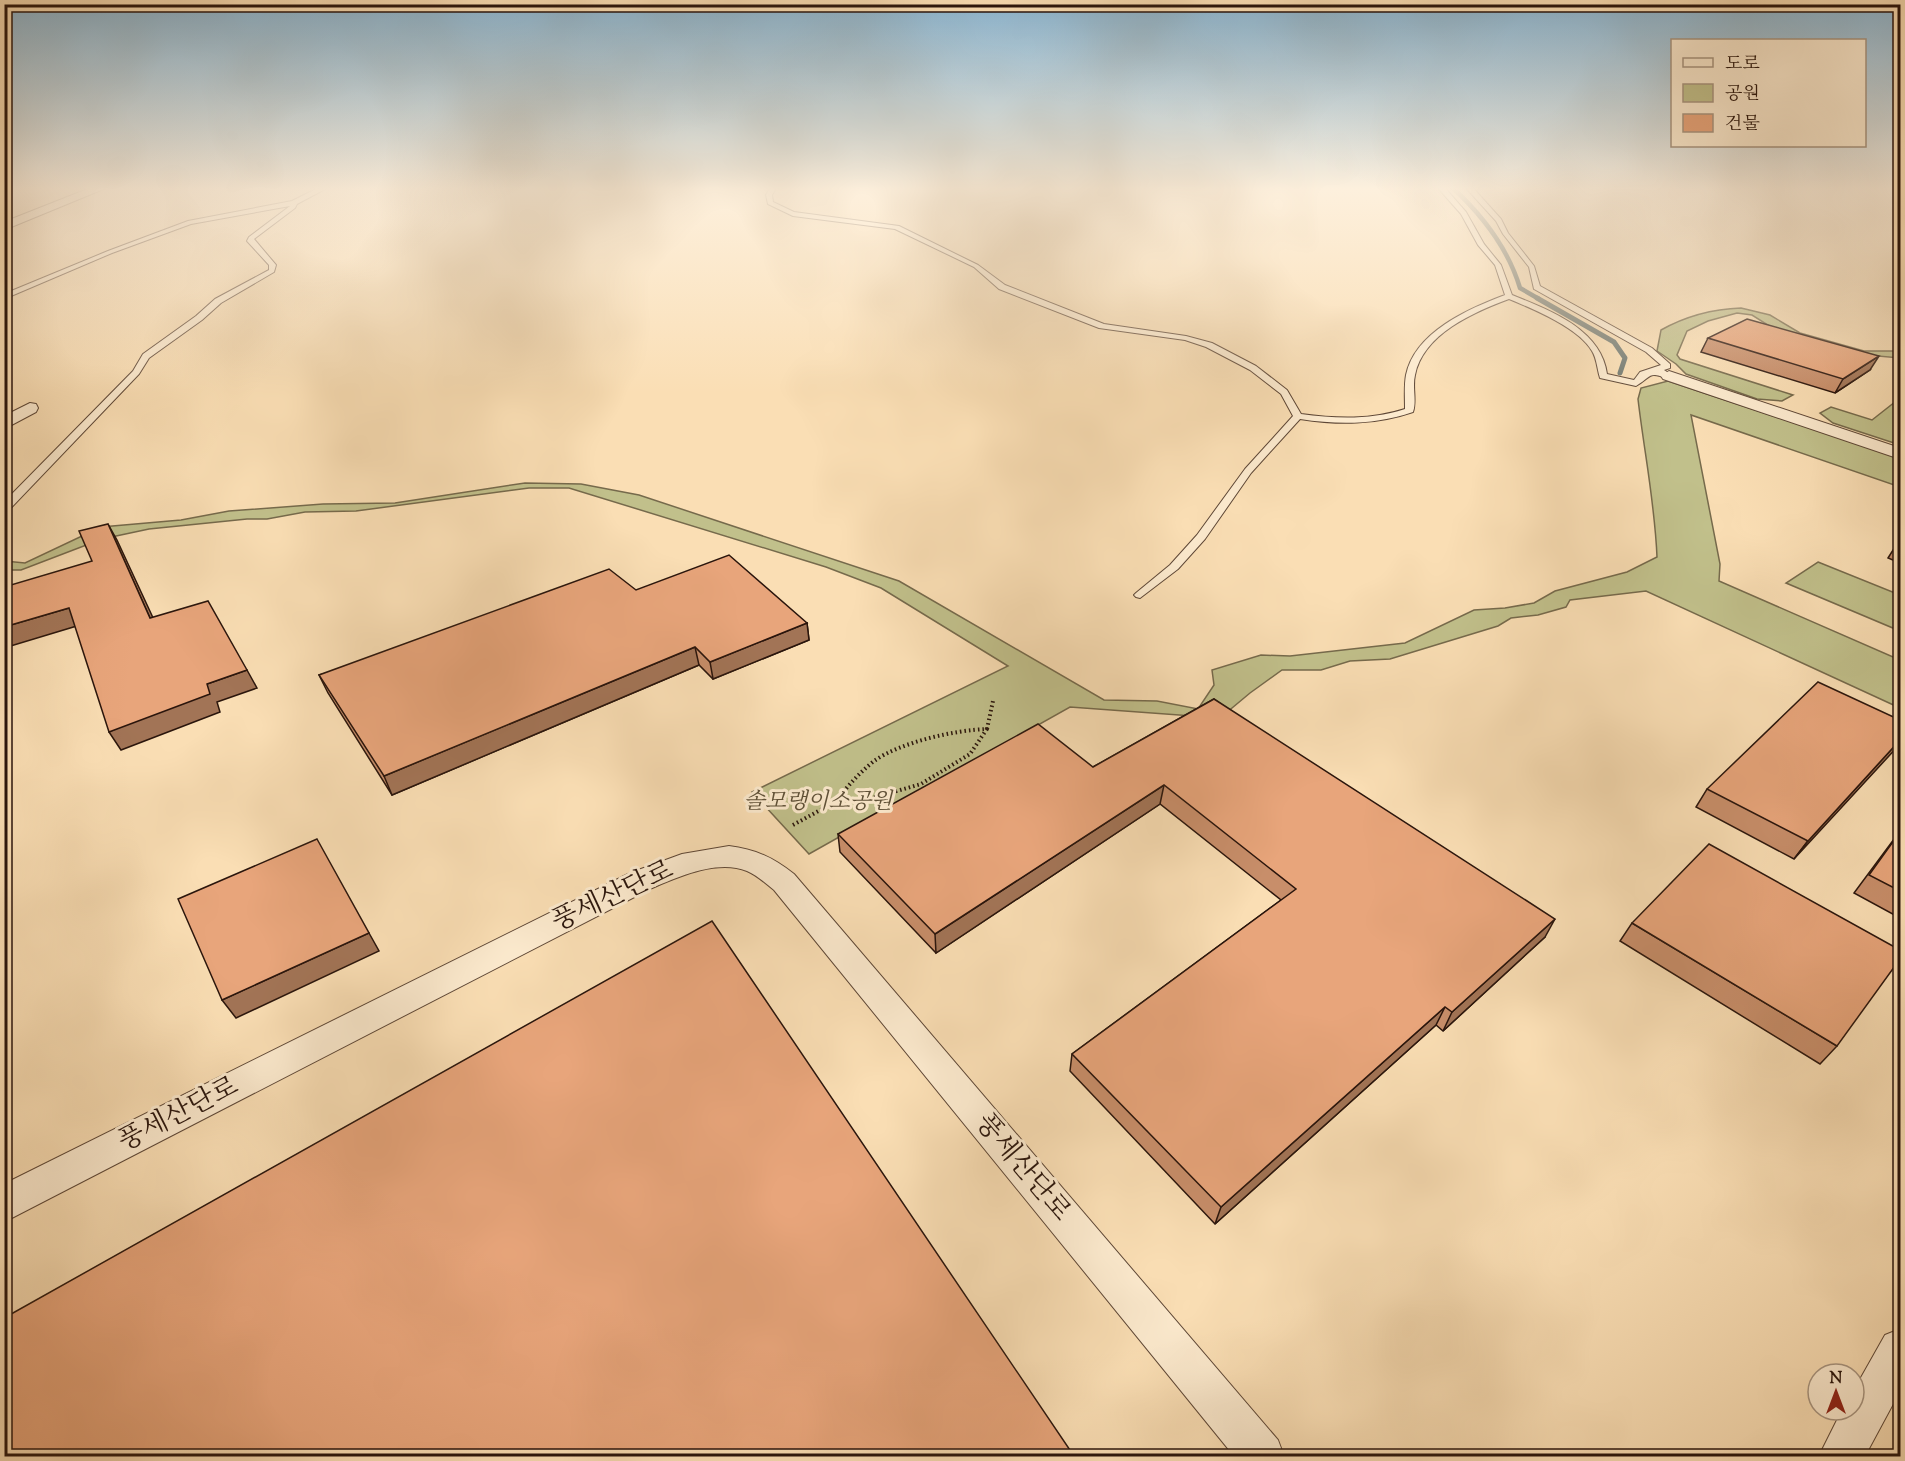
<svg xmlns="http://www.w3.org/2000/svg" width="1905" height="1461" viewBox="0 0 1905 1461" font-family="'Sorts Mill Goudy','Noto Serif KR',serif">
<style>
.green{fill:#c1c08b;stroke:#766a4c;stroke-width:1.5}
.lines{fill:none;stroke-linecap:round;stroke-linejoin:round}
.stream-far1{stroke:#717971;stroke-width:4.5}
.stream{stroke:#717971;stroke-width:5}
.service-casing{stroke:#5e4736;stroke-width:2}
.minor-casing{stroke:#5e4736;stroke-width:2}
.path{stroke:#2a150c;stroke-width:4;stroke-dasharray:1.5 3;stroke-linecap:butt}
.service{fill:#fceace;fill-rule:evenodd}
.minor{fill:#fceace;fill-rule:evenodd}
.wall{fill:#c88e6a;stroke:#2a150c;stroke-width:1.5}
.shaded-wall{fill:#a27456;stroke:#2a150c;stroke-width:1.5}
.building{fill:#e8a57b;stroke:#2a150c;stroke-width:1.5}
.labels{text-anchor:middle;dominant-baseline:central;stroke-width:6;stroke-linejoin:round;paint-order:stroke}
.park-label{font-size:22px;font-style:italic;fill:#5f5138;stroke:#fceace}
.near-street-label{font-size:27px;fill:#2a150c;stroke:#fceace}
</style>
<rect width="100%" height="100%" fill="#fadeb4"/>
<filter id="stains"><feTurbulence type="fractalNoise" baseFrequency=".00333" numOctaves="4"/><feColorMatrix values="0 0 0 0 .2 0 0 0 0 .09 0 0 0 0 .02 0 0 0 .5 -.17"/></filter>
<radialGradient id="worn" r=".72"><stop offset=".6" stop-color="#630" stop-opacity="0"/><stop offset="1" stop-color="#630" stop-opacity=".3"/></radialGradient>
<!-- green -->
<path class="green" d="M1741,308l29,7 30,18 64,18h36v7l-45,-4 -68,-17 -35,-22 -15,-2 -29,8 -21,10 -10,24 3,4 113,36 -11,6 -25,-2 -71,-25 -10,-10 -19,-13 4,-21c25,-14 52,-21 80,-22z
M1668,381l232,77v29l-209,-72 29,149 -1,17 181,79v48l-254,-117 -76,9 -4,7 -28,8 -27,3 -13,8 -108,33 -40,2 -29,9h-39l-32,23 -30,25 -150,-11 -261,147 -57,-62 256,-126 -127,-78 -55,-21 -257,-79h-40l-173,23 -51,1 -38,7h-20l-98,10 -47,10 -81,31h-16v-9l20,2 76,-36 80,-7 48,-9 94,-7 72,-1 130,-20 56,1 58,11 260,86 205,119 53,1 41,8 16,-24 -2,-15 49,-15 29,1 115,-13 69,-33 31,-2 29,-5 21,-12 72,-19 30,-15c-2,-53 -13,-106 -19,-158l3,-11z
M1900,398v47l-67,-22 -13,-10 11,-6 41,13z
M1818,562l82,33v36l-114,-48z"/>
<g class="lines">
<!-- stream-far1 -->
<path class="stream-far1" d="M1453,188c30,28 55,60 67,100l19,11"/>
<!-- stream -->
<path class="stream" d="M1537,298l77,44 11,16 -5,15"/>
<defs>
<path id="service" d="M318,188h9l-30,16 -2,4 -41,31 22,26 -2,7 -53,31 -19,17 -53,38 -10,16 -131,137 -4,1v-10l129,-131 10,-17 53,-38 19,-17 54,-29v-5l-22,-24 2,-4 41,-31 -99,18 -79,29 -108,46v-5l104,-43 80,-30 104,-20z
M770,188h6l-4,7 1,7 21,10 105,14 79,39 27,20 99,39 82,12 26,7 44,23 31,24 14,24c36,5 70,6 104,-5 0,-11 -1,-23 1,-34 9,-43 62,-66 99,-80l-10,-30 -17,-20 -17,-31 -23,-26h7l21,24 18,32 17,21 11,30c37,15 89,34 95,79l27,6 6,-8 21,-7 -15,-13 -112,-63 -5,-22 -26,-33 -7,-13 -30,-33h7l28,31 7,14 26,33 6,20 112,62 18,16v4l-6,2 9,6 -4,3c-22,-8 -16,-3 -33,7l-36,-8c-3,-9 -3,-19 -8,-27 -13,-23 -59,-42 -83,-52 -35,13 -86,35 -94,76 -3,12 2,26 -2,37 -38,13 -74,13 -113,7l-49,54 -46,66 -27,30 -38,29 -4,-1 -2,-2 2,-2 34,-28 27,-30 48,-66 48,-53 -12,-22 -31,-24 -44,-23 -21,-7 -86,-12 -100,-39 -25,-22 -79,-38 -102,-13 -25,-12 -2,-9z"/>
<path id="minor" d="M90,188h16l-102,42v-8z
M1669,371l231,77v11l-237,-80 -2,-3z
M30,403l6,1 2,4 -2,4 -32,17v-13z
M729,846c26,3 45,12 65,28l484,566 6,16h-50l-460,-566c-9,-7 -17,-15 -27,-19 -30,-12 -69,6 -97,18l-646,333v-38l626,-311 52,-19z
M1900,1329v62l-35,65h-46l23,-46h12v-20l31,-55z"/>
</defs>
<!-- service casing -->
<use href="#service" class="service-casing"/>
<!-- minor casing -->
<use href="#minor" class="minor-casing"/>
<!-- path -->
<path class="path" d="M987,729l6,-28
M987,729l-17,25 -49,30 -52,15 -34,3c12,-15 24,-29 39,-41 27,-19 81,-31 113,-32z
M793,825l42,-23"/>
<!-- service -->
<use href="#service" class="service"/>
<!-- minor -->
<use href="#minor" class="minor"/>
</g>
<!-- wall -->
<path class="wall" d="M1708,338l162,32 -35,23 -134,-41z
M1900,539v24l-12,-5z
M636,590l171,33 2,17 -96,39 -14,-14 -307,130 -64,-102 -9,-18z
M1214,699l331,238 -102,94 -7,-6 -221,199 -145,-153 2,-17 209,-154 -121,-96 -224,149 -96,-101 -2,-18 255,-67z
M1900,720l-106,139 -98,-52 11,-18z
M1900,831v87l-46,-25z
M1632,923l205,123 -17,18 -200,-123z"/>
<!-- shaded-wall -->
<path class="shaded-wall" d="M1879,356l-9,14 -35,23 8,-14z
M108,524l9,16 44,95 -11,-17z
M69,608l11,17 -76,23v-21z
M807,623l2,17 -96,39 -3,-17z
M695,647l4,18 -307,130 -8,-19z
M247,670l10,18 -40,14 3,10 -99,38 -12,-18 98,-48z
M1900,740v4l-106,115 14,-18z
M1164,785l-4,19 -224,149 -1,-19z
M4,820l4,18 -4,2z
M1555,919l-10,18 -102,94 9,-19z
M369,933l10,18 -143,67 -14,-18z
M1445,1007l-9,18 -221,199 6,-17z"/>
<!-- building -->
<path class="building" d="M1747,319l132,37 -36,23 -135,-41z
M108,524l42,94 58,-17 39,69 -40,14 3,10 -101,38 -40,-124 -65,19v-40l88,-26 -13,-30z
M729,555l78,68 -97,39 -15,-15 -311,129 -65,-101 290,-106 27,21z
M1818,682l82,38v20l-92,101 -101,-52z
M1214,699l341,220 -103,93 -7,-5 -224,200 -149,-153 224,-165 -132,-104 -229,149 -97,-100 200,-110 55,43z
M1900,832v59l-31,-16z
M317,839l52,94 -147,67 -44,-101z
M1709,844l191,106v9l-63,87 -205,-123z
M712,921l362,535h-1070v-138z"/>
<!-- sky -->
<linearGradient id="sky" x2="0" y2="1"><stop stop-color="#8bb7d4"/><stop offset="0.48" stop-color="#fdf0dd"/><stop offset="1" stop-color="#fdf0dd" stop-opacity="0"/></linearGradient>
<rect width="1905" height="393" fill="url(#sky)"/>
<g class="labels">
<!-- park labels -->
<g class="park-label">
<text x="818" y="803">솔모랭이소공원</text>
</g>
<!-- near-street labels -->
<g class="near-street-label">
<text transform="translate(613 897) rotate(-25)">풍세산단로</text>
<text transform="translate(179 1115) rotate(-27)">풍세산단로</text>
<text transform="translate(1022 1168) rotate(50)">풍세산단로</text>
</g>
</g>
<!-- margin -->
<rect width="1905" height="1461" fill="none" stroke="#fadeb4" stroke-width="24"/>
<rect x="6" y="6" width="1893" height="1449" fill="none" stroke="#2a150c" stroke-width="3"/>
<rect x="12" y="12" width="1881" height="1437" fill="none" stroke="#2a150c" stroke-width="1.5"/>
<!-- legend -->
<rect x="1671" y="39" width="195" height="108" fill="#fceace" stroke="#a89580" stroke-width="1.5"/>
<rect x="1683" y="58" width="30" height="9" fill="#fceace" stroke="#a89580" stroke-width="1.5"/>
<text x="1725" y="69" font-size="18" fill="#2a150c">도로</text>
<rect x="1683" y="84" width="30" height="18" fill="#c1c08b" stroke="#a89580" stroke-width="1.5"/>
<text x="1725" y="99" font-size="18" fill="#2a150c">공원</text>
<rect x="1683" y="114" width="30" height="18" fill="#e8a57b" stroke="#a89580" stroke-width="1.5"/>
<text x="1725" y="129" font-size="18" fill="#2a150c">건물</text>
<!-- north arrow -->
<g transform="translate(1836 1392)"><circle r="28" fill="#fceace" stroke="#a89580" stroke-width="1.5"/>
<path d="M0-4.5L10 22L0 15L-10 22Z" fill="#8f2418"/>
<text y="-9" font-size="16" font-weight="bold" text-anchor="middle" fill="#2a150c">N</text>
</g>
<rect width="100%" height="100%" filter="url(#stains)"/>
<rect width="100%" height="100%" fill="url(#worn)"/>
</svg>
